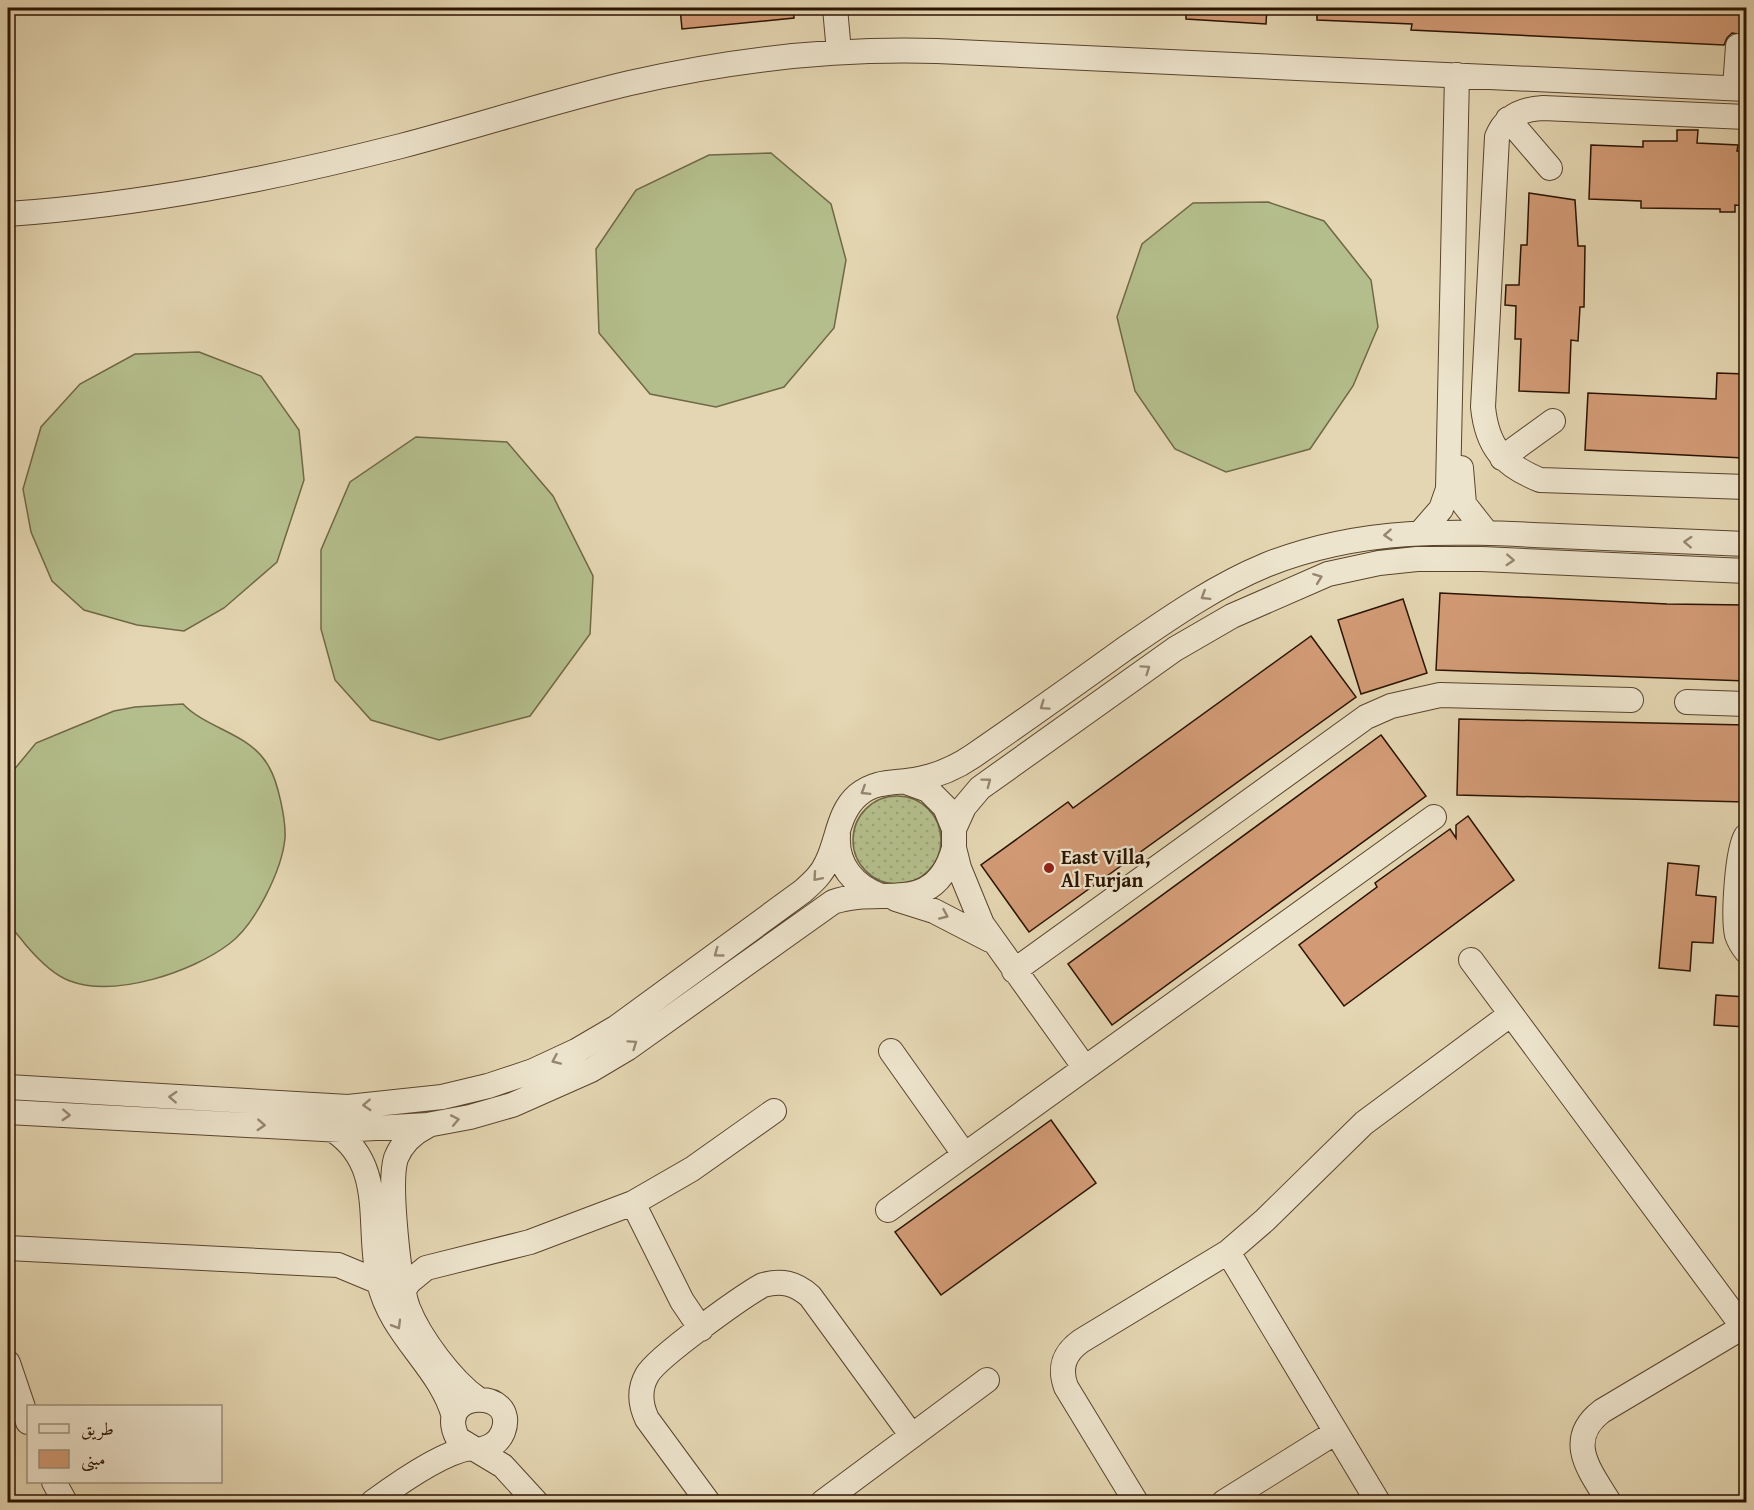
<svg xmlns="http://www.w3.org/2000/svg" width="1754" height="1510" viewBox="0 0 1754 1510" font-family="'Gentium Book Plus',Amiri,serif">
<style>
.grass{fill:url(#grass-dots);stroke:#706846;stroke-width:1.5}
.pitch{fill:#b4be8c;stroke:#706846;stroke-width:1.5}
.building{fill:#d29b76;stroke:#2b1300;stroke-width:1.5}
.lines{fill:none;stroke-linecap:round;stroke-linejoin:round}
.minor-casing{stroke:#59442c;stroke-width:26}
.minor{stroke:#ede4cd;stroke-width:24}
.oneway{stroke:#968671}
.poi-dot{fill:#8f2418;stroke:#ede4cd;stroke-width:2}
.labels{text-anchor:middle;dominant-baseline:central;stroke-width:4.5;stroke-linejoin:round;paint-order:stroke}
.poi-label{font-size:20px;font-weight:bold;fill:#2b1300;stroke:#ede4cd;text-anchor:start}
</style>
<defs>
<pattern id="grass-dots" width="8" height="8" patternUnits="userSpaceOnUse" patternTransform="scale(1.5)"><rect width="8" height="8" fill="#b4be8c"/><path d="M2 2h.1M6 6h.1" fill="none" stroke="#9ba277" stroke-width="1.8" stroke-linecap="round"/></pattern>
</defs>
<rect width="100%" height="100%" fill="#e4d6b2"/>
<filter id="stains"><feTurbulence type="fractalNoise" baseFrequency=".00333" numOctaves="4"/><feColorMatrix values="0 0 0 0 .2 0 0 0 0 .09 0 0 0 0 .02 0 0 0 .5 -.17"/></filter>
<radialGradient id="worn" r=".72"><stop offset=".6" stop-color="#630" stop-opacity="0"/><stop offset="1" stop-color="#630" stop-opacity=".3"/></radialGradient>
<!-- grass -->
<path class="grass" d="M853 840a44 44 0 1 1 88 0a44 44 0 1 1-88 0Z"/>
<!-- pitch -->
<path class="pitch" d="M771,153l60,51 15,56 -12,68 -50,59 -68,20 -66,-13 -51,-61 -3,-84 40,-59 73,-35z
M1268,202l56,19 47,59 7,47 -25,59 -43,63 -84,23 -51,-23 -40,-58 -18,-74 25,-73 51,-41z
M199,352l62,24 38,54 5,50 -27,82 -53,46 -40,23 -47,-6 -53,-15 -32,-29 -21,-49 -8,-43 18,-62 39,-43 55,-30z
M416,437l91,5 46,54 40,80 -3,58 -60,82 -91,24 -68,-20 -36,-40 -14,-51v-79l29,-68z
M183,704c25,26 68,29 86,63 9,15 17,53 16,71 -3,32 -30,87 -56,106 -37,28 -114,54 -159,37 -17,-6 -34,-24 -45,-37 -5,-7 -13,-14 -16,-22 -5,-9 -1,-26 -1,-36 0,-36 -1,-73 0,-109l28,-34 34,-14 44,-18 21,-4z"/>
<!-- building -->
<path class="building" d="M680,8h113l1,10 -112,11z
M1186,8h81l-1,16 -80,-5z
M1317,8h429v27l-14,-2 -5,5 -3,7 -313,-15 1,-6 -95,-4z
M1677,130h21l-1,13 41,2 -1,6h9v55l-11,-1v7h-15v-3l-79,-1v-7l-52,-2 2,-54 52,2v-6h34z
M1529,193l46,7 3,46h7l-1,61h-4l-2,34 -7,-1 -2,53 -50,-2 2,-52h-6l1,-33 -11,-1 1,-20h13l2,-40h6z
M1717,373l29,1v58h-2l-1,26 -158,-8 3,-57 128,6z
M1440,593l227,11 79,1v76l-310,-11z
M1403,599l24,74 -66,21 -23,-74z
M1311,636l45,61 -327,235 -48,-67 87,-63 5,6z
M1459,719l287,6v77l-289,-7z
M1381,735l45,61 -314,229 -44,-61z
M1468,816l46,64 -170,126 -45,-61 78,-58 -2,-4 75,-54 6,9v-13z
M1668,863l31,3 -3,29 20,2 -3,46 -21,-1 -2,29 -31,-3z
M1716,995l30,2v30l-32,-2z
M1051,1120l45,63 -155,112 -46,-63z"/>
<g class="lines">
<defs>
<path id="minor" d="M835,8l4,44
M1735,88l3,-42
M1746,117l-203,-9c-22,1 -38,9 -46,29l-14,270c4,40 20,58 57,73l206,7
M1508,119l42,49
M8,214c133,-9 263,-35 393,-68 77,-20 152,-45 229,-63 100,-23 205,-35 307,-32l809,38
M1502,458l51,-37
M1461,468l3,36 22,28
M1421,532l20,-23 7,-20 9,-414
M1687,702l59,2
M906,782l22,8 17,17 9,22v19l5,20 23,56 103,144
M954,829l10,-22 16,-19 195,-139 57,-33 96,-42 51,-11 38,-4h65l264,12
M838,835c-2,30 16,51 43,61
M1746,836c-9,15 -13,81 -9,99 2,6 5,11 9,16
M896,899l38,12 56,29
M1471,960l275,371
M1014,971l352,-254 25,-11 49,-11 191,5
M891,1051l73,103
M8,1087l340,20 94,-10 46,-11 45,-15 43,-20 41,-24 186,-136c10,-9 19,-17 24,-29 11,-22 11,-50 31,-67 19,-16 40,-11 61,-16 20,-4 38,-12 54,-23 51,-35 100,-70 150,-106 45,-31 92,-64 143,-85 98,-39 189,-34 292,-29 63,3 126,5 188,8
M8,1112l333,18 86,-5 43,-8 42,-12 79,-35 37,-22 205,-146c49,-17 102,16 121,-54
M427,1126c-14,7 -25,17 -31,32 -8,25 3,125 12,150 12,30 44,73 70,91
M333,1130c54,35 33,97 46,152 12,54 62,85 75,135
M633,1203l49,98 19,28
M888,1210l546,-393
M8,1248l330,17 41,17
M1228,1252l150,250
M403,1291l6,-9 17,-14 104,-26 103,-39 59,-34 82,-58
M8,1363l20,59
M477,1450c12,-2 21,-6 26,-18 17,-45 -71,-43 -45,7l45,27 33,36
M54,1482l11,20
M373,1502c23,-17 69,-49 97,-54
M708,1502l-61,-83c-7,-15 -8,-30 0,-44 10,-18 96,-79 116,-90 19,-5 32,-2 47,11l102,140
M823,1502l164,-122
M1136,1502l-70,-115c-7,-19 -2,-34 15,-46l147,-89 37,-32 99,-97 147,-109
M1224,1502l112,-70
M1609,1502c-19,-31 -45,-62 -7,-91l141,-84"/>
</defs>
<!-- minor casing -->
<use href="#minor" class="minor-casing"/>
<!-- minor -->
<use href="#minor" class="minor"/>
</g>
<!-- one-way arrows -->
<defs><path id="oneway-chevron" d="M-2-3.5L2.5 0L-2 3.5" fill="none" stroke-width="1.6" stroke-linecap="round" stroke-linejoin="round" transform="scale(1.5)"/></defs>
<g class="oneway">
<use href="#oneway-chevron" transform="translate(1388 535) rotate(176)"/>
<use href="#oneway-chevron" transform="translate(1688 542) rotate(-177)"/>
<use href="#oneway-chevron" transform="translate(1510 560) rotate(3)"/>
<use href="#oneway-chevron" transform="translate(1318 578) rotate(-21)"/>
<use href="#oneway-chevron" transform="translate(1205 596) rotate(148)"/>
<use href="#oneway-chevron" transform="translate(1146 669) rotate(-35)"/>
<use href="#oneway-chevron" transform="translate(1044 706) rotate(145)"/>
<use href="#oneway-chevron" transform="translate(987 782) rotate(-37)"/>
<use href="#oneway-chevron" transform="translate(865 791) rotate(148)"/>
<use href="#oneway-chevron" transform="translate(817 877) rotate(131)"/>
<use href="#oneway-chevron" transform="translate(944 915) rotate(24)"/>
<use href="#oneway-chevron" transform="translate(718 953) rotate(144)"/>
<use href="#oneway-chevron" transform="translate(633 1044) rotate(-35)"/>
<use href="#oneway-chevron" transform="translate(556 1060) rotate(156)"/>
<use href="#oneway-chevron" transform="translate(173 1097) rotate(-177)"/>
<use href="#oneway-chevron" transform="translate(367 1105) rotate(177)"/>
<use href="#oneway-chevron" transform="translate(66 1115) rotate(3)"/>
<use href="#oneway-chevron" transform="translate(455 1120) rotate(-11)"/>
<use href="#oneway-chevron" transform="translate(261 1125) rotate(3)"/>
<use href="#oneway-chevron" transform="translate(397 1325) rotate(59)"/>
</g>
<!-- markers -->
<circle class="poi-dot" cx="1049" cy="868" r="6"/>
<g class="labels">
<!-- poi labels -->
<g class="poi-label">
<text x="1061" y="856">East Villa,<tspan x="1061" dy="23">Al Furjan</tspan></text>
</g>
</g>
<!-- margin -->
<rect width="1754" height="1510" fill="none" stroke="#e4d6b2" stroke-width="30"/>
<rect x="9" y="9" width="1736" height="1492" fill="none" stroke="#2b1300" stroke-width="3"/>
<rect x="15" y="15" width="1724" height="1480" fill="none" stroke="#2b1300" stroke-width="1.5"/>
<!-- legend -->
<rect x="27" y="1405" width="195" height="78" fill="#ede4cd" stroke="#9f907b" stroke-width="1.5"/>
<rect x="39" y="1424" width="30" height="9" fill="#ede4cd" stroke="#9f907b" stroke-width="1.5"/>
<text x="81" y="1435" font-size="18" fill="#2b1300">طريق</text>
<rect x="39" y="1450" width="30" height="18" fill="#d29b76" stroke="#9f907b" stroke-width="1.5"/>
<text x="81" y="1465" font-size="18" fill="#2b1300">مبنى</text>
<rect width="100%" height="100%" filter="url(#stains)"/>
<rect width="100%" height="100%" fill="url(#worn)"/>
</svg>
